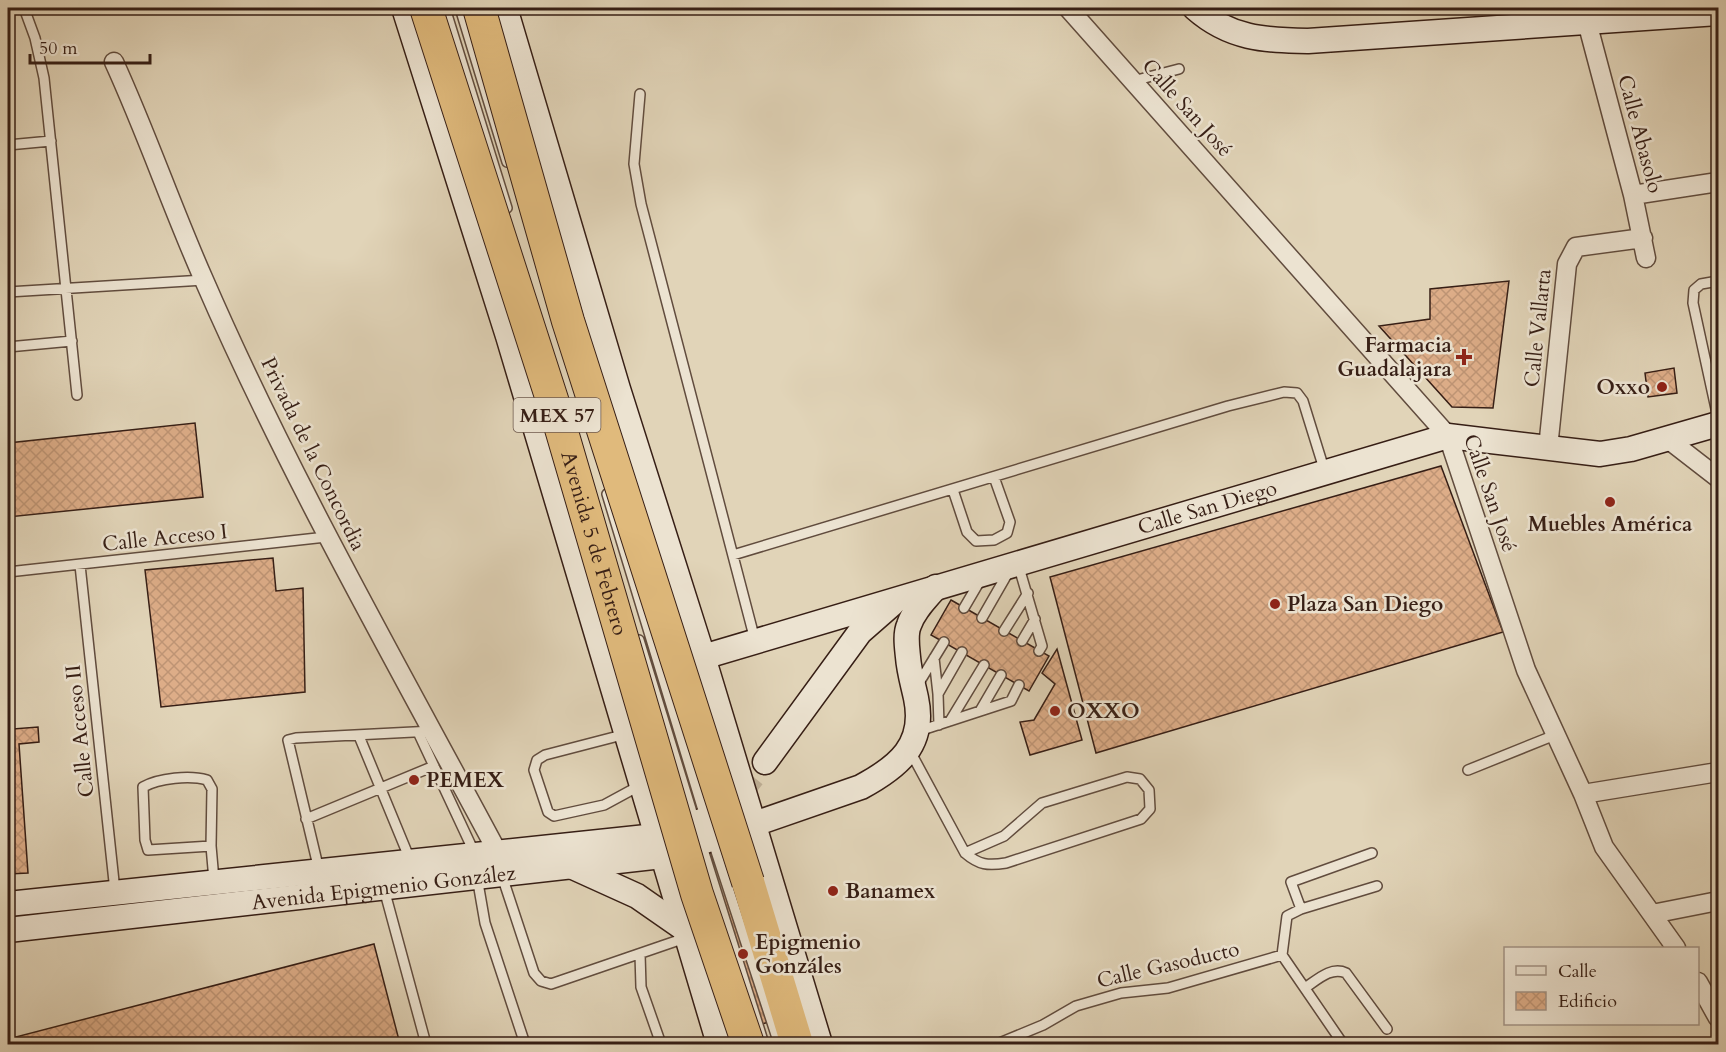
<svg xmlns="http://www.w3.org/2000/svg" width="1726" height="1052" viewBox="0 0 1726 1052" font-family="Cardo,serif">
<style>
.building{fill:url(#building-cross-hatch);stroke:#361e15;stroke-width:1.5}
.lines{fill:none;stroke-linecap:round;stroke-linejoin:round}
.secondary-tunnel{stroke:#bfb097;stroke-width:24;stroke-dasharray:24 12;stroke-linecap:butt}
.lane-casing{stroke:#614c3e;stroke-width:12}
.street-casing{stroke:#614c3e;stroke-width:21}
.secondary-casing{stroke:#361e15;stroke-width:27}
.highway-casing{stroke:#361e15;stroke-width:34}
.lane{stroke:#ece3d1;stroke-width:9}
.street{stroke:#ece3d1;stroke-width:18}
.secondary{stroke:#ece3d1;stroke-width:24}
.highway{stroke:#e0ba7c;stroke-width:32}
.highway-bridge-casing{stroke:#361e15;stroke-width:34;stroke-linecap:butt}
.highway-bridge{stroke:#e0ba7c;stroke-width:32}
.poi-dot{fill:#8f2418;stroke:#ece3d1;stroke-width:2}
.labels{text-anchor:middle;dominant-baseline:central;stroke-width:5;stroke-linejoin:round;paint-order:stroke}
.shield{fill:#ece3d1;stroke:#6d594d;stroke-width:1.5}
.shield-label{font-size:20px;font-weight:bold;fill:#361e15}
.street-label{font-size:21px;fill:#361e15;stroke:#ece3d1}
.poi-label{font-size:21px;font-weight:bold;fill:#361e15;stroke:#ece3d1;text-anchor:start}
</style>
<defs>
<pattern id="building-cross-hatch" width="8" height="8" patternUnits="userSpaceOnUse" patternTransform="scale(1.5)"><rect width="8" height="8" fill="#ddad88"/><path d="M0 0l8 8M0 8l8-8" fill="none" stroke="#be9474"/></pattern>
</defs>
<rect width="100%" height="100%" fill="#e1d4b8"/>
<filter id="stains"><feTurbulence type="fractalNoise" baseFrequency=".00333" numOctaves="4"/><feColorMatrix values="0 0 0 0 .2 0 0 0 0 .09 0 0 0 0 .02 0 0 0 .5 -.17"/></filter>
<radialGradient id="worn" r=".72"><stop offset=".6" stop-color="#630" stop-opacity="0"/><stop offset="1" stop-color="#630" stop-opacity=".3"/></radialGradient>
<!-- building -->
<path class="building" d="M1509,281l-16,127 -41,-1 -73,-81 51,-7v-30z
M1674,368l3,25 -29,4 -3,-24z
M195,423l8,74 -195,20v-74z
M1441,466l62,166 -407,121 -46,-176z
M273,558l3,33 27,-3 2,104 -144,15 -16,-137z
M951,600l98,56 -20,35 -98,-56z
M8,648l5,81 25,-2 1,15 -20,2 9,129 -20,1z
M1057,649l25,91 -52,15 -10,-33 14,-2 21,-36 -13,-11z
M725,883l44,139 -7,2 -45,-138z
M374,944l26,100h-392v-5z"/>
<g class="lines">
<!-- secondary-tunnel -->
<path class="secondary-tunnel" d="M712,898l2,-45 18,-50 33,-41"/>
<defs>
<path id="lane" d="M24,8l11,30 9,40 33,317
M445,8l62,200
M460,8l47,154
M1133,81l46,-12
M640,94l-6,70 7,40 114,436
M8,145l43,-4
M1718,281l-17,3 -7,6 -1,13 25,115
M8,292l196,-12
M8,347l64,-6
M953,490l14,42 9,9 18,-1 13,-7 3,-11 -16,-45
M607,494l99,326
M733,555l495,-149 56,-14 13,1 6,8 22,71
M1018,564l24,82 -3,5
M80,565l35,326
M8,572l318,-35
M964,608l17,-29
M982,618l27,-47
M1004,631l24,-38
M639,640l56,182
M1022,641l13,-22
M934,658l4,36
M917,686l27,-44
M980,711l21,-36
M950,721l34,-56
M939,725l-1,-31 24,-42
M919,731l92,-30 8,-16
M418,732l57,122
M626,734l-81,21 -8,5 -3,10 14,42 6,4 50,-11 35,-19
M359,736l52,126
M910,751l55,102c14,12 23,13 41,10l135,-44 9,-10 -1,-19 -9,-11 -13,-2 -85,26 -38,33 -39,17
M1468,770l87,-35
M306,819l128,-53
M712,839l67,205
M701,843l63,201
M211,846l-63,4 -3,-10 -2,-53c16,-9 47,-12 64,-7l5,9 -1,57 3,34
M319,870l-31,-130 8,-2 137,-7
M502,876l32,97 7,8 10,3 134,-46
M477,877l8,46 40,121
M384,889l42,155
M1301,909l-10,-27 81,-29
M640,954l1,33 20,57
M1282,955l5,-39 14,-7 76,-23
M1305,988c12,-8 26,-22 41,-15l41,56
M997,1044l46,-19 33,-19 45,-13 47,-5 114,-33 61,89"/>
<path id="street" d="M1068,8l380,428 78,234 57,124 21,53 72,101
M1587,22l46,173 13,63
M114,62c33,72 58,146 90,218 86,198 193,384 294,573
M1633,195l85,-13
M1669,440l49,38
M1548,448l19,-184 9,-17 67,-9
M1583,794l135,-22
M1652,914l66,-13
M1698,982l20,36"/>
<g id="secondary">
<path d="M404,8l104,328 211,708"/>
<path d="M505,8l113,381 85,268 117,387"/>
<path d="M1195,8c35,31 69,32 113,33l410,-28"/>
<path id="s1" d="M703,657l745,-221 152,18 31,-5 87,-25"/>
<path d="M765,762l95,-130 32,-28"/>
<path d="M573,867l64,29 46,32"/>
<path d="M8,904l648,-68 85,-28"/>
<path id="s2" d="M8,930l654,-74 199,-69c37,-20 65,-42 55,-89 -3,-14 -7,-27 -8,-41 -1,-10 -3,-23 1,-32 5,-15 17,-26 27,-38"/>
</g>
<path id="highway" d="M748,882l49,162"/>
</defs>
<!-- lane casing -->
<use href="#lane" class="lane-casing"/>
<!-- street casing -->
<use href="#street" class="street-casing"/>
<!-- secondary casing -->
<use href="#secondary" class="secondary-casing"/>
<!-- highway casing -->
<use href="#highway" class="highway-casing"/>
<!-- lane -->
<use href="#lane" class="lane"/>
<!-- street -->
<use href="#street" class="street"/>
<!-- secondary -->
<use href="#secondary" class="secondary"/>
<!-- highway -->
<use href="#highway" class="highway"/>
<defs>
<g id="highway-bridge">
<path id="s3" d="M426,8l131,407 140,479 51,150"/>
<path d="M479,8l89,313 180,561"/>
</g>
</defs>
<!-- highway-bridge casing -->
<use href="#highway-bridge" class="highway-bridge-casing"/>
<!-- highway-bridge -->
<use href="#highway-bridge" class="highway-bridge"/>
</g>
<!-- markers -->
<g class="poi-dot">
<path d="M1461 348h6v6h6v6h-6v6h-6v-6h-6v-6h6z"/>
<circle cx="1662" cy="387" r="6"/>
<circle cx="1610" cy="502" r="6"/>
<circle cx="1275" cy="604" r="6"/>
<circle cx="1055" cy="711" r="6"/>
<circle cx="414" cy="780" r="6"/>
<circle cx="833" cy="891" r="6"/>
<circle cx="743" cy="954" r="6"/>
</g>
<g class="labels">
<!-- shield labels -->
<rect class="shield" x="513.5" y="398" width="87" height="34" rx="4.5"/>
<g class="shield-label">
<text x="557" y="415">MEX 57</text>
</g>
<!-- street labels -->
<g class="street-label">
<text transform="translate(1187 108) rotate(48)">Calle San José</text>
<text transform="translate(1640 134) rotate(75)">Calle Abasolo</text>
<text transform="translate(1538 328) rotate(-84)">Calle Vallarta</text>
<text transform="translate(313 454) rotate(64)">Privada de la Concordia</text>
<text transform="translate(1490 493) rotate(71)">Calle San José</text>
<text stroke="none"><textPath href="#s1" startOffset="526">Calle San Diego</textPath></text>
<text transform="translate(165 538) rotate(-6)">Calle Acceso I</text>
<text stroke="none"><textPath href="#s3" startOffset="561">Avenida 5 de Febrero</textPath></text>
<text transform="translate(80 731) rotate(-96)">Calle Acceso II</text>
<text stroke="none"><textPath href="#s2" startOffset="378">Avenida Epigmenio González</textPath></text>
<text transform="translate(1168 965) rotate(-13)">Calle Gasoducto</text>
</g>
<!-- poi labels -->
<g class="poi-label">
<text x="1452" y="345" text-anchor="end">Farmacia<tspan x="1452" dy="24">Guadalajara</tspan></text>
<text x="1650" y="387" text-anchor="end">Oxxo</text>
<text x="1610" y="524" text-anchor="middle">Muebles América</text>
<text x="1287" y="604">Plaza San Diego</text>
<text x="1067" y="711">OXXO</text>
<text x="426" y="780">PEMEX</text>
<text x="845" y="891">Banamex</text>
<text x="755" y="942">Epigmenio<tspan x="755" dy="24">Gonzáles</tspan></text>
</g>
</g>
<!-- margin -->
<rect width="1726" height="1052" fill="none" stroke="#e1d4b8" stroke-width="30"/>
<rect x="9" y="9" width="1708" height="1034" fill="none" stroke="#361e15" stroke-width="3"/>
<rect x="15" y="15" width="1696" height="1022" fill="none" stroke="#361e15" stroke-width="1.5"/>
<!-- legend -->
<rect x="1504" y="947" width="195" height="78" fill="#ece3d1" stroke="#a39486" stroke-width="1.5"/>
<rect x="1516" y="966" width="30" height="9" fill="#ece3d1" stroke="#a39486" stroke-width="1.5"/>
<text x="1558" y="977" font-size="18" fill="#361e15">Calle</text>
<rect x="1516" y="992" width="30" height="18" fill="url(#building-cross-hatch)" stroke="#a39486" stroke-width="1.5"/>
<text x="1558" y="1007" font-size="18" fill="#361e15">Edificio</text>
<!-- scale -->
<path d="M30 54v9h120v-9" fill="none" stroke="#361e15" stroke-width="3"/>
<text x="39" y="54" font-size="18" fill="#361e15" stroke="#ece3d1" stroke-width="4.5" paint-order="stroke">50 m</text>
<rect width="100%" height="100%" filter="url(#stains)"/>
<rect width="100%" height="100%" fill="url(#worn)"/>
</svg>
